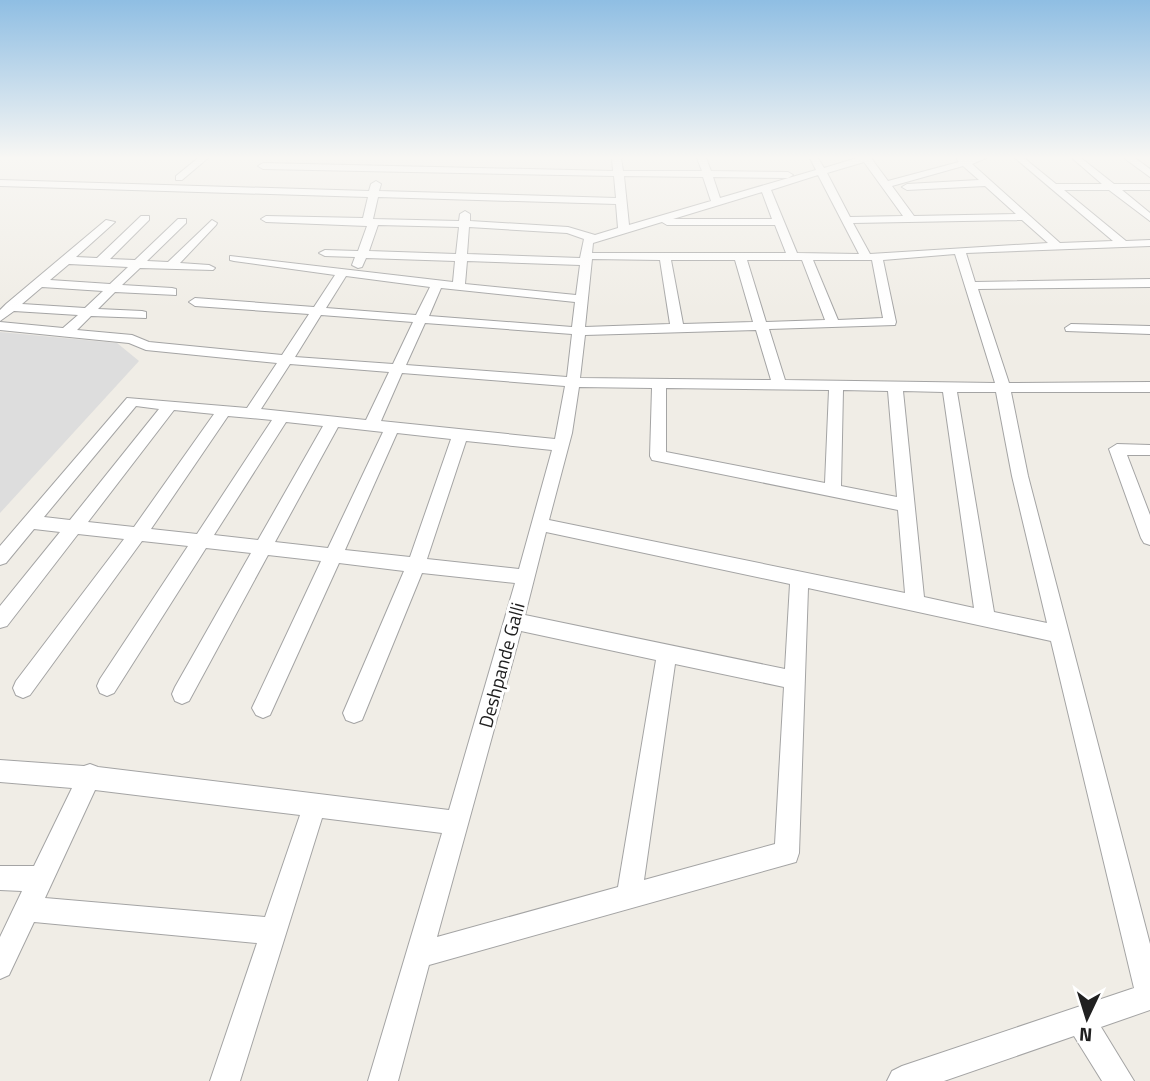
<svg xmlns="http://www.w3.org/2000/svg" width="1150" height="1081" viewBox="0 0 1150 1081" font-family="'Titillium Web',sans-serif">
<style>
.residential{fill:#ddd}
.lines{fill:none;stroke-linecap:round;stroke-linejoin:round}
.minor-casing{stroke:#a4a4a4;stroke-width:2}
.minor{fill:#fff;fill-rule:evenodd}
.labels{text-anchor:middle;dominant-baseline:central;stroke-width:6;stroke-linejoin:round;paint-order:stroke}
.street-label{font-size:19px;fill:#202020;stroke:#fff}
</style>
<rect width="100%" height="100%" fill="#f0ede6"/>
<!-- residential -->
<path class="residential" d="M0,332l117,11 22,18 -139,152z"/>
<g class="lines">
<defs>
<path id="minor" d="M198,158h10l-26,22h-6v-4z
M612,158h9l2,13h79l-5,-13h9l5,13 77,1 5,3 -5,3 -75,-1 7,21 96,-28 -6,-12h8l6,10 33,-10h14l17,23 71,-19 -3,-4h30l-14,6 88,79 53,-2 -98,-83h9l32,26h46l-30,-26h9l33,26h36v6h-28l28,23v8l-41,-31h-45l62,51 24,-1v6l-184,7 9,29 175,-3v8l-172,2 31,94 141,-1v10h-139l17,84 122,468v66l-49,17 33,54h-32l-28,-45 -130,45h-57l5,-10 10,-5 232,-78 -83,-347 -243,-53 -9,265 -3,9 -367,103 -31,116h-30l74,-248 -120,-15 -82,263h-30l47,-138 -223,-21 -25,53 -9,4v-42l22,-46 -22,-1v-24h34l38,-78 -72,-6v-22l84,6 6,-2 8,3 351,43 66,-227 -93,-10 -60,147 -8,3 -8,-3 -3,-7 61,-142 -65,-8 -69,152 -7,3 -7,-3 -4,-7 69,-147 -53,-6 -79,146 -7,3 -7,-3 -3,-7 3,-7 76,-134 -45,-5 -92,145 -7,3 -7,-3 -3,-7 3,-7 88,-133 -46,-5 -112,154 -7,3 -7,-3 -3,-7 3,-7 108,-142 -46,-5 -71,92 -7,2v-22l60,-74 -26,-3 -28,34 -6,2v-19l127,-148 120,10 30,-45 -131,-13 -17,-7 -129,-13v-8l63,6 15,-13 -64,-4 -14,10v-11l6,-6 100,-84 9,2 -39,35 21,1 44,-42h8v4l-39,39 25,1 43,-41h8v4l-39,38 21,1 44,-42 5,3 -1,2 -36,38 29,2 6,3 -2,2 -73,-2 -18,17 50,3 4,1v6l-61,-3 -17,17 44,2 4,1v6l-55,-2 -14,14 55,5 17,7 133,13 27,-41 -114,-8 -6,-4 6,-4 119,9 21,-32 -101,-14 -4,-1v-4l223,26 2,-21 -89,-3 -4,9 -4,1 -6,-3 3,-8 -30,-1 -6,-3 6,-3 33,1 9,-25 -101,-4 -5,-3 5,-3 97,2 5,-21 -368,-11v-6l369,11 2,-7 5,-3 5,3 -2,7 237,7 -2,-22 -351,-7 -5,-3 5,-3 350,8zM864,162l39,54 -53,1 -23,-44zM963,166l16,14 -72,4 -5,3 5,3 78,-4 31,28 -102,2 -22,-30zM818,175l41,79 -62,-1 -26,-63zM624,176l79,1 8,24 -82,24zM762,192l10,27h-99zM378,197l238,7 2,24 -23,7 -27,-8 -98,-6v-7l-5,-3 -5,3 -1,7 -86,-2zM1022,220l26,23 -178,11 -17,-31zM662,222l5,3h108l11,28h-194l1,-10zM378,225l81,2 -3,27 -87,-3zM469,227l98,6 17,6 -4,19 -113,-4zM955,254l40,129 -210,-3 -16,-51 126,-4 1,-3 -13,-62zM592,259l68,1 10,64 -85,3zM671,260h64l18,62 -70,2zM747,260h55l23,60 -59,2zM813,260h59l11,58 -45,2zM467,261l113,4 -4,30 -111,-11zM69,264l59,3 -18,17 -60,-4zM346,276l84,11 -14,28 -90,-7zM42,287l61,4 -18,17 -63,-4zM441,288l134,14 -3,25 -143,-11zM321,315l92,7 -20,42 -98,-7zM425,323l147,11 -5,43 -161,-12zM756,330l15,50 -191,-2 5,-43zM290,364l99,8 -23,48 -105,-11zM402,373l163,13 -10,53 -174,-18zM579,387l73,1 -2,68 2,4 246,50 7,83 -356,-73 23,-87zM666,388l163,2 -4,93 -159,-31zM843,390l45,1 9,106 -56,-11zM903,391l40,1 31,216 -50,-11zM957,392h39l16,84 35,147 -53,-11zM136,406l23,3 -89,111 -26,-3zM174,410l40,4 -80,113 -46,-5zM228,416l44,4 -75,114 -46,-5zM286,422l37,4 -65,114 -44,-5zM338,427l45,5 -55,116 -53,-6zM397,433l54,6 -41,118 -65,-7zM466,441l86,9 -33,119 -92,-10zM546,532l244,52 -5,85 -260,-54zM521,631l135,29 -38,227 -181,50zM675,664l109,23 -9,157 -131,36zM95,790l205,25 -35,102 -220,-19z
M1124,158h11l15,11v8z
M1071,324l79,2v8l-84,-3 -1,-3z
M1117,444l33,1v10h-23l23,60v30l-6,-2 -3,-5 -32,-89z"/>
</defs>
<!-- minor casing -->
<use href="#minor" class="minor-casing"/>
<!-- minor -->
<use href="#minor" class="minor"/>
</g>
<!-- sky -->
<linearGradient id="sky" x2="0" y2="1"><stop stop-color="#8fbee3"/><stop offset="0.51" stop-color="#f8f7f4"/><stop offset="1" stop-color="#f8f7f4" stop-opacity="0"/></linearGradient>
<rect width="1150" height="309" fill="url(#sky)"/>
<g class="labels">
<!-- street labels -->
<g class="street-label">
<text transform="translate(501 665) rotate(-75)">Deshpande Galli</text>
</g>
</g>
<!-- north arrow -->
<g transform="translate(1087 1018) rotate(184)" stroke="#ffffff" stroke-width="5" paint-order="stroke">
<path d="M0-5L12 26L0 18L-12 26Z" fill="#202020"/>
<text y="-10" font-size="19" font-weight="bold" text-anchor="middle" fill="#202020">N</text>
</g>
</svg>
